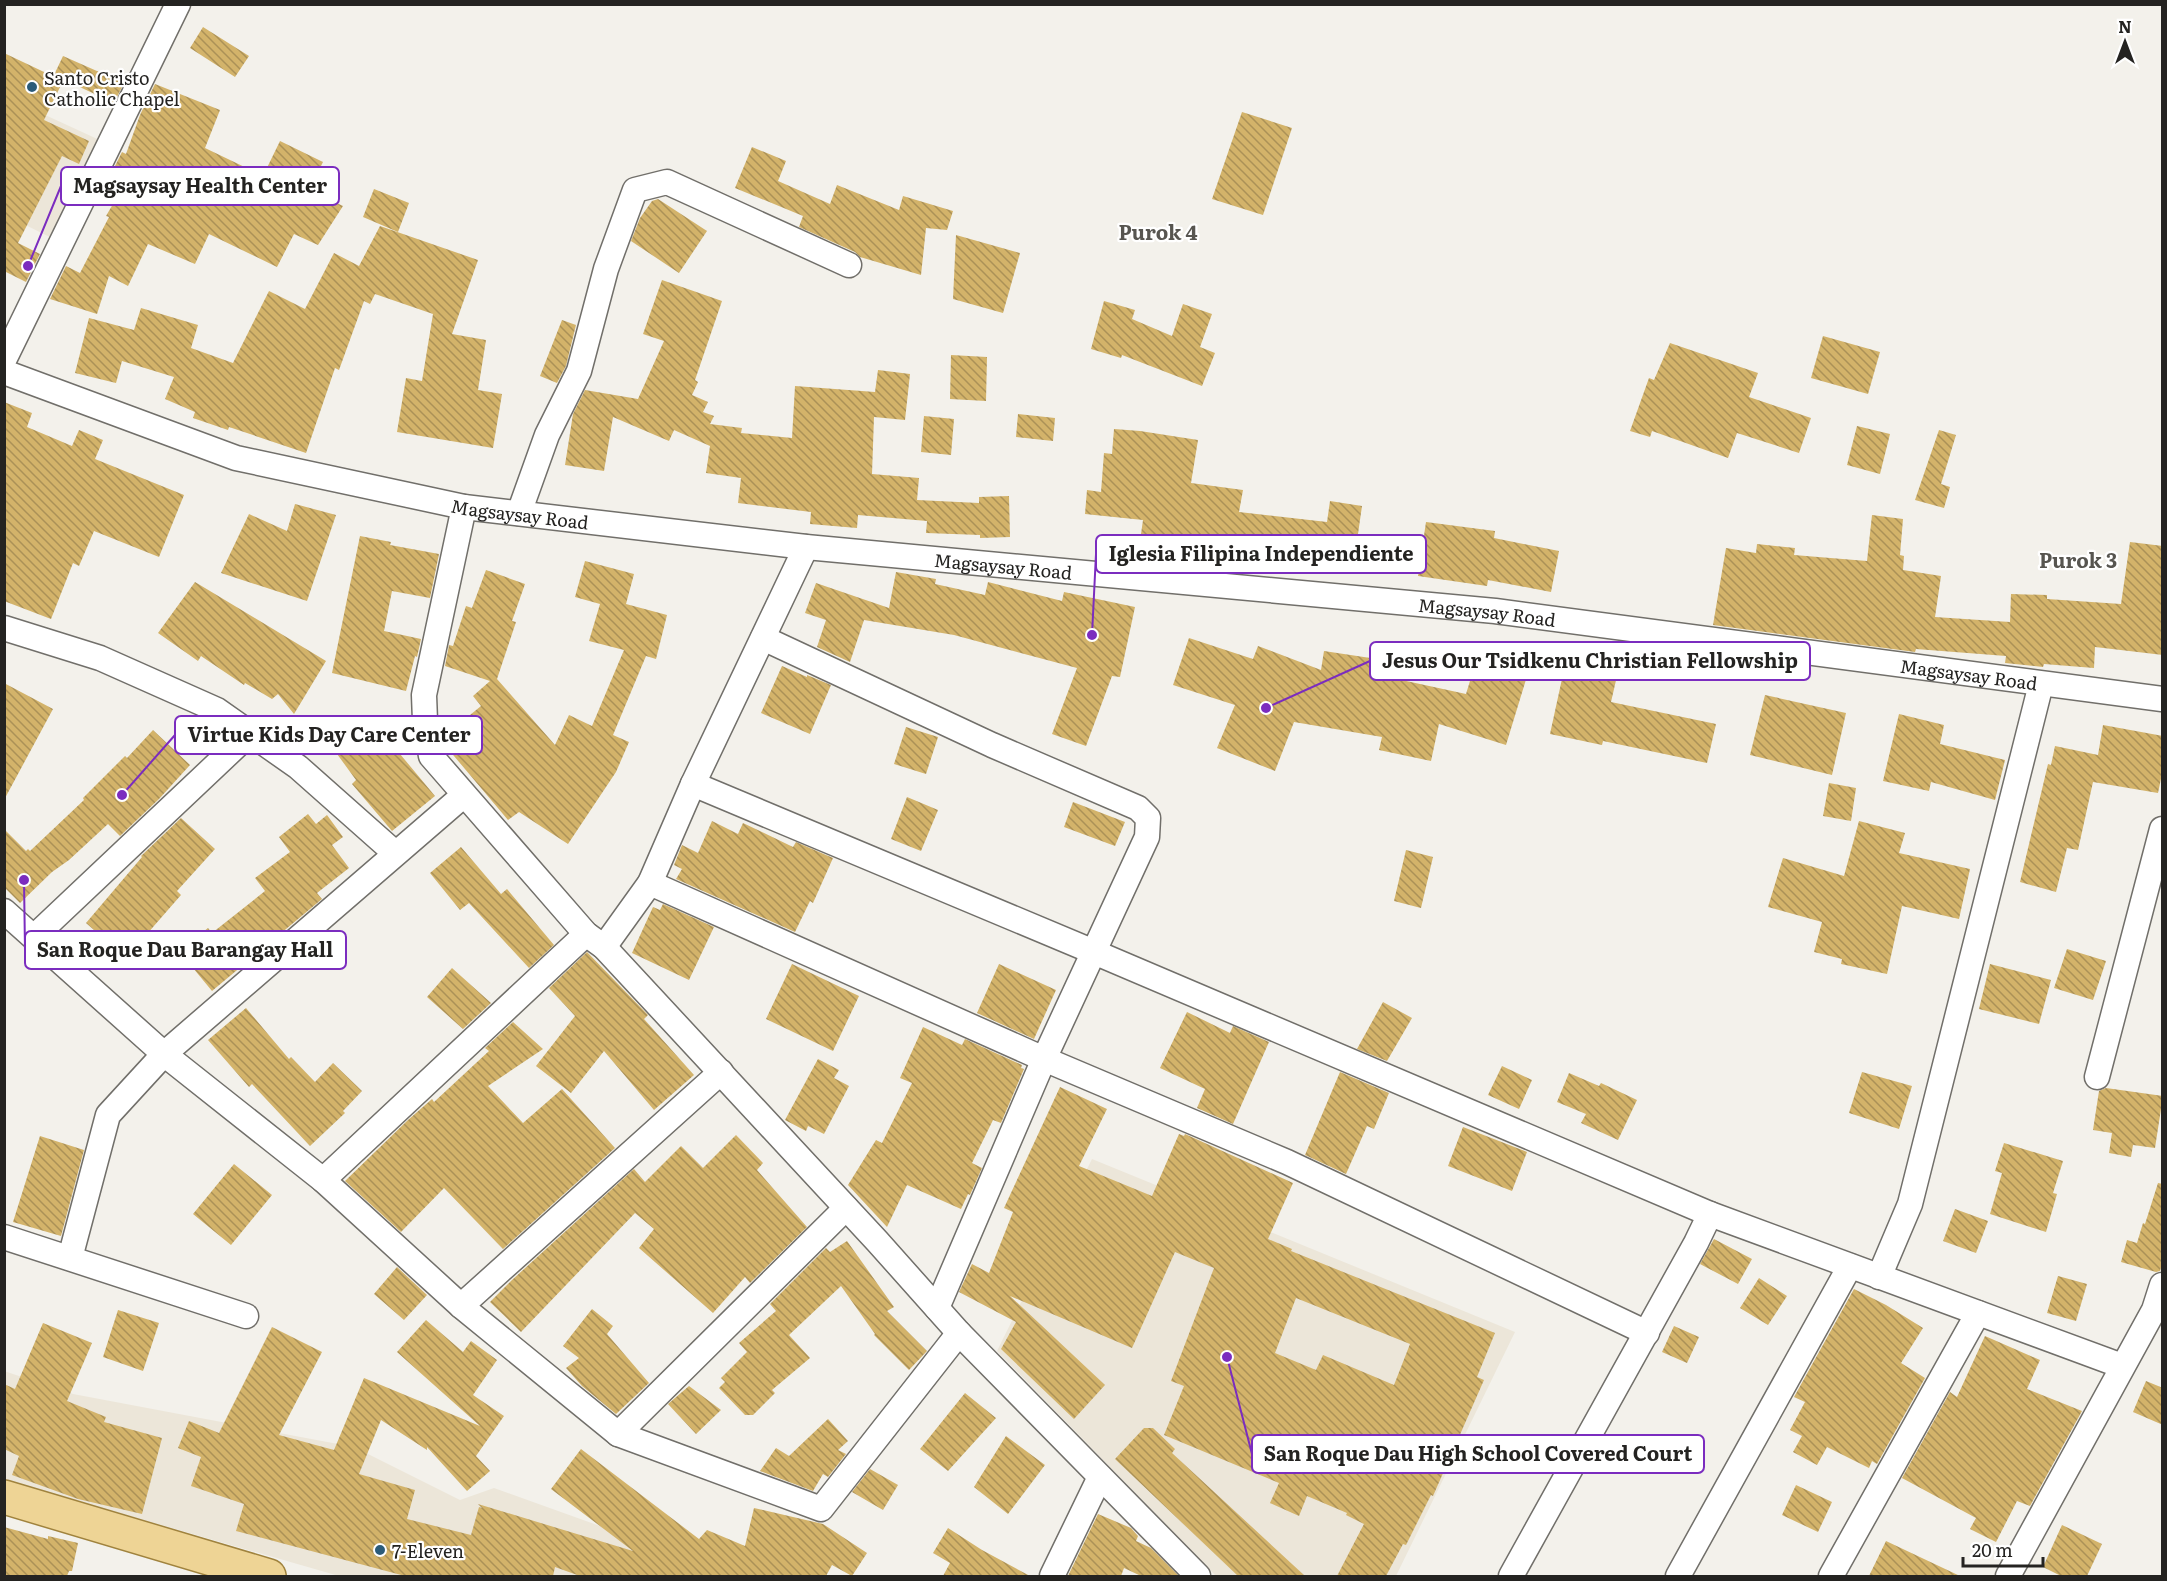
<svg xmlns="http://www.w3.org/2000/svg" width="2167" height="1581" viewBox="0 0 2167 1581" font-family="Literata,serif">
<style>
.built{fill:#ece6d9}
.building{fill:url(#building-back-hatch);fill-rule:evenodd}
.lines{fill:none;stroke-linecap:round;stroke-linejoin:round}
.street-casing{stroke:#716f6a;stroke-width:27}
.primary-casing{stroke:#a0833e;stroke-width:36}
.street{stroke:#fff;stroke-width:24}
.primary{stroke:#eed495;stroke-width:33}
.poi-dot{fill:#2b5b79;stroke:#fff;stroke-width:2}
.labels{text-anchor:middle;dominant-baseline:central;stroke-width:4.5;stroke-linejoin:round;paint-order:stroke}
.poi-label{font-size:18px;fill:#242321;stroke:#fff;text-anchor:start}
.street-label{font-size:18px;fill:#242321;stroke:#fff}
.neighbourhood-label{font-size:20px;font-weight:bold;fill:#575550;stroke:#fff}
.leader{fill:none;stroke:#7b2cbf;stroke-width:2}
.callout-dot{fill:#7b2cbf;stroke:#fff;stroke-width:2}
.callout{fill:#fff;stroke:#7b2cbf;stroke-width:2}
.callout-label{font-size:20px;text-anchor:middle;font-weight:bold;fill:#242321}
</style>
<defs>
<pattern id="building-back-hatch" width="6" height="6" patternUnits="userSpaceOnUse" patternTransform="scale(1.5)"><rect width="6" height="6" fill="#d3b36a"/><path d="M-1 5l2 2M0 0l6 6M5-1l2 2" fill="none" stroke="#ab9157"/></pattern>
</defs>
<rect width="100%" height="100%" fill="#f3f1eb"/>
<!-- built -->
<path class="built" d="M4,96l102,47 -48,98 -53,-26z
M1092,1159l423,173 -119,244h-180l-219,-225z
M4,1371l69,23 281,53 106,53 34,-12 131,47 7,7 84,34h-377l-334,-96z"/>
<!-- building -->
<path class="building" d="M203,27l46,29 -14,21 -45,-29z
M4,53l59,28 -19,39 45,21 -10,23 -17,-8 -44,87 22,11 -14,28 -22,-11z
M63,56l61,27 -10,20 -60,-28z
M155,84l65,26 -15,38 58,28 17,-35 43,21 -14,28 34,16 -25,39 -24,-11 -17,33 -68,-33 -14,30 -47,-20 -20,42 -19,-10 -12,38 -47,-15 16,-33 14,7 29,-56 -3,-1 21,-36 -15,-8 10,-20 4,2 14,-39z
M1242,112l50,16 -29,87 -51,-16z
M752,147l34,14 -8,20 52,23 7,-19 62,25 4,-14 50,15 -6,19 -21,-2 -5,47 -61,-18 -5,-5 -56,-25 4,-11 -68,-28z
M374,189l35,14 -11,29 -35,-15z
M658,199l49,32 -28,42 -48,-32 9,-23 12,-17z
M380,226l98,34 -26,74 34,6 -8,50 24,4 -9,54 -96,-16 9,-54 16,3 11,-67 -58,-20 -5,10 -6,-3 -25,69 -4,-2 -29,85 -77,-26 -1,3 -35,-12 2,-6 -30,-13 9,-22 -52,-16 -6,22 -41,-10 14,-55 45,12 7,-22 57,17 -7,23 42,15 36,-72 36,18 29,-56 25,13z
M956,235l64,18 -17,60 -50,-14z
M662,280l60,21 -27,79 3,2 -6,13 16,7 -5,10 11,4 -4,8 32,4 -1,5 51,5 3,-52 80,6 3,-22 32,4 -5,46 -31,-3 -2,57 47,4 -2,22 62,3v-6l30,-1 1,41 -30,1v-3l-54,-2 1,-12 -69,-6 -1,13 -47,-4 1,-12 -73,-9 3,-25 -35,-5 4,-27 -36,-16 -5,11 -56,-24 -9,54 -39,-6 8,-51 12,-24 53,9 26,-58 -21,-7z
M1104,301l31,9 -3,9 40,17 11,-32 29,10 -12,33 15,6 -13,33 -80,-31 -1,3 -30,-9z
M562,320l14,5 -10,41 -9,17 -17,-7z
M1823,336l57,16 -12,42 -57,-16z
M1670,343l88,30 -9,24 62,21 -12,35 -62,-20 -9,25 -76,-27 -2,6 -20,-6 19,-53 5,2z
M951,355l36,2 -1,44 -36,-2z
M4,402l28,11 -5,14 45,19 7,-16 24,10 -8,19 89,36 -25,62 -65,-26 -15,35 -6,-3 -22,56 -47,-18z
M1018,414l37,4 -2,23 -37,-4z
M924,416l30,3 -3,36 -30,-3z
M1857,426l33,8 -10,40 -33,-9z
M1114,429l26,2 58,9 -7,43 52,7 -4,22 88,10 3,-21 32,5 -7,49 -63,-10 -1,14 -58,-5 -1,5 -49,-7 2,-11 -44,-7 2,-14 -58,-6 2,-24 14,2 3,-39 8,1z
M1939,430l17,5 -15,49 9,3 -6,21 -29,-8z
M295,504l41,11 -29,86 -86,-28 28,-59 38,17z
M1872,515l31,4 -3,36 4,1 -1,14 38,6 -6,41 75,5 1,-28 36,1v4l74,5 9,-62 33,4v109l-68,-8 -1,21 -50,-4 -1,3 -38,-4 1,-7 -90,-7 -1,3 -202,-27 13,-77 30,5 1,-9 38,4 -1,7 73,6z
M1426,522l69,9 -1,7 65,13 -8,41 -63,-12 -1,6 -69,-10z
M360,536l31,6 -1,3 49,9 -9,44 -38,-7 -8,40 37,8 -4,18 -2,-1 -9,35 -74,-18z
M585,561l49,13 -8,30 41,11 -11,44 -10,-3 -33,79 16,7 -13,30 -48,72 -49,-32 -11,8 -65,-77 -1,-5 39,-32 -8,-10 17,-15 -45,-15 4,-21 4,1 13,-40 6,2 14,-38 39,14 -13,37 4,1 -19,57 58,66 14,-30 23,11 32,-76 -35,-9 11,-37 -25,-7z
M896,572l40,7 -1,5 50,11 3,-13 74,19 2,-9 71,15 -15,70 -8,-1 -26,70 -34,-12 25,-66 -123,-33 -90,-15 -14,42 -33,-15 9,-27 -21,-7 11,-30 73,25z
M195,582l131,79 -32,53 -16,-20 -6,5 -27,-16 -1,2 -43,-29 -3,5 -40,-28z
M1189,638l64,21 5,-13 63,24 3,-19 53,8 -3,15 92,20 11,-36 51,15 -22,72 -67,-21 -8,37 -52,-11 3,-13 -88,-15 -19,49 -58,-23 18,-43 -62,-20z
M1565,665l52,11 -6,26 105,22 -9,39 -104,-22 -1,4 -52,-11z
M782,666l25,11v-2l24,10 -21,49 -49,-21z
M4,683l49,26 -49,91z
M1765,695l81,18 -14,62 -82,-20z
M1899,714l45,11 -4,19 65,16 -10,40 -64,-18 -2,9 -46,-10z
M365,717l25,35 5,-4 40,48 -43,35 -40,-47 4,-4 -27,-37z
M2103,725l60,11v33l-5,24 -65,-11 -15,68 -11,-2 -11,44 -36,-10 28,-118 3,1 4,-19 43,9z
M906,727l32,10 -12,37 -32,-10z
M153,730l37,35 -31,34 -39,37 -12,-12 -39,36 -17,12 -32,31 -16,-16v-58l22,22 2,-2 2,2 54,-51 -1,-2 42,-42 2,2z
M1829,783l27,5 -5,33 -28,-5z
M907,797l31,13 -17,41 -30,-12z
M1073,802l52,20 -10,24 -51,-19z
M308,814l8,10 11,-9 16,22 -11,8 17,23 -32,25 5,6 -110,92 -33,-40 29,-23 4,5 53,-42 -10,-13 35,-26 -11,-15z
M181,818l34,31 -38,42 4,4 -55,63 -40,-35 56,-66 -1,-1z
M712,821l26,13 5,-11 50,24 3,-5 37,16 -20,45 -3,-2 -15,31 -119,-53 6,-10 -8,-4 8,-20 16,8z
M1859,821l46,12 -6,20 71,16 -11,50 -57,-13 -15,68 -46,-10 1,-5 -28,-7 8,-30 -54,-15 15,-49 61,18z
M461,847l40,47 6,-5 47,56 -25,23 -60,-65 -9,7 -30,-37z
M1406,850l27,7 -12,51 -27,-7z
M663,904l51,23 -25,53 -57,-27 21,-46 7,3z
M2067,949l39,12 -13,39 -39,-12z
M587,952l61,63 -4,4 50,56 -40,35 -50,-59 -33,42 -35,-27 39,-50 -26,-28z
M792,964l67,32 -26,55 -67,-32z
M999,964l57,26 -22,49 -57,-26z
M1990,964l61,16 -12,44 -60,-15z
M452,968l39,35 -28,26 -36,-32z
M1383,1002l29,16 -25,43 -30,-12z
M246,1008l43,51 2,-2 24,25 18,-19 29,28 -19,20 2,2 -35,33 -58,-62 -3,3 -41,-47z
M1187,1012l43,21 3,-7 36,16 -36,82 -36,-16 8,-19 -45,-21z
M513,1022l30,27 -55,37 35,37 39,-34 53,59 -112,101 -59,-61 -43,44 -56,-51 63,-61 24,-21 2,3 55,-51 -4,-3z
M923,1027l39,18 3,-6 57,26 -1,3 3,1 -23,54 -8,-3 -21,43 10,5 -12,27 -2,-1 -7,15 -54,-24 -20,42 -39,-42 28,-45 6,3 30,-60 -12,-5z
M818,1059l21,11 -5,8 15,8 -25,48 -16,-8 -2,5 -21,-11z
M1502,1066l30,14 -13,29 -31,-14z
M1340,1072l49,21 -15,36 -7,-3 -21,48 -41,-19z
M1862,1072l50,14 -13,43 -50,-16z
M1569,1073l30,13 2,-3 36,17 -19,40 -37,-17 5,-9 -29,-12z
M1060,1087l47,22 -28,57 73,30 27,-62 5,2 1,-2 108,49 -25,56 24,10 -1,2 204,82 -18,44 7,3 -51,116 -2,-1 -25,50 -3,-1 -17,32h-49l27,-52 -18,-9 1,-2 -40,-17 -8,20 -29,-13 9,-20 -115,-48 20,-49 -13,-5 43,-113 -39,-16 -43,96 -122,-52 95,89 -31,34 -73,-70 15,-27 -57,-30 13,-28 17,9 24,-61 -9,-4zM1296,1298l114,46 -16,41 -71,-30 -7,15 -41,-17z
M2106,1088l57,8 -8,52 -22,-3 -2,12 -22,-4 3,-20 -19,-3 6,-39z
M1463,1127l64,25 -15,39 -64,-25z
M736,1135l27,28 -6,7 50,57 -57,56 -5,-6 -32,36 -74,-65 15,-19 -19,-16 -114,119 -31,-30 22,-22 122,-111 11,13 36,-36 22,22z
M40,1136l44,14 -23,86 -48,-14z
M2004,1143l59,18 -10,32 4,1 -11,38 -56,-18 12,-41 -7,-2z
M234,1164l38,31 -41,50 -38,-31z
M2158,1183l5,1v77l-3,10 -4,1 -35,-10 6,-22 10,3 6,-20 2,1z
M1955,1209l33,12 -12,32 -33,-12z
M1714,1239l38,20 -14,25 -38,-20z
M847,1241l47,66 -7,4 40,40 -18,19 -35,-35 1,-1 -34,-48 -52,49 21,23 -38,32 3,3 -22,22h-8l-26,-27 6,-6 -4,-4 26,-26 -8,-9 37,-32 -6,-7 56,-56 4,4z
M397,1267l30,28 -23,25 -30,-26z
M2058,1276l29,8 -11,37 -29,-8z
M1759,1278l28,18 -19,29 -28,-17z
M1854,1289l32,16 37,23 -22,35 24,15 -48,86 -5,-3 -3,7 -42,-21 -10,18 -24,-13 9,-16 -12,-6 15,-28 -11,-5z
M592,1309l21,17 -6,8 42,49 -33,31 -34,-28 -16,-18 13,-10 -16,-12z
M118,1310l41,13 -16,48 -40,-14z
M426,1320l37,32 8,-11 26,19 -24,35 31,21 -28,40 14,15 -23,20 -40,-44v3l-46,-30 -22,54 56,16 -8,29 64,16 8,-28 3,1 -4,-4 155,47 -82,-62 30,-40 118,90 8,-9 38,16 9,-38 69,16 44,29 -15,23 -20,-11 -6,11h-246l-25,-9 -2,9h-148l-169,-45 8,-27 -53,-18 10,-29 -23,-9 11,-27 30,12 53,-106 50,25 -43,83 55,15 30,-72 116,48 -83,-74z
M43,1323l49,20 -25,58 39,16 -2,5 58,16 -20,76 -64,-15 -66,-24 7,-19 -15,-7v-65l11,5z
M1674,1326l25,11 -12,26 -25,-11z
M1985,1336l55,24 -13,29 55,22 -52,95 -13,-5 -21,41 -26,-13 6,-11 -74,-40 48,-86 7,5z
M2146,1381l17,7v37l-30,-13z
M689,1386l32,24 -25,24 -28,-30z
M965,1393l31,25 -48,53 -28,-22z
M828,1419l20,22 -10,9 8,4 -18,23 -5,-3 -10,17 -53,-20 16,-23 13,8z
M1144,1428h9l22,21 -3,4 133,123h-67l-123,-117z
M1006,1436l39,29 -37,49 -34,-27z
M870,1469l28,16 -15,25 -31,-18z
M1796,1485l36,17 -14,30 -36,-17z
M1098,1514l33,14 7,8 -2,5 15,7 28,28h-38l-17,-8 -3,8h-53z
M2062,1525l40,19 -15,32h-26l-18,-9z
M4,1527l44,12v-3l30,7 -6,28h-3l-2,5h-63z
M948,1528l34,22 48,26h-87l7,-13 -17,-10z
M1886,1541l74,35h-91z"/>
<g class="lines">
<defs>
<g id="street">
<path d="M4,360l174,-356"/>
<path id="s1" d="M4,372l232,86 228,49 342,40 689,64 667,88"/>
<path d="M464,507l-40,188 1,26 6,35 155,178 18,13 273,294 82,92 239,243"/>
<path d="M519,513l28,-78 32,-64 27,-102 29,-79 32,-8 182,83"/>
<path d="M4,628l96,30 117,52 81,57 97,86"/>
<path d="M763,638l229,107 146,63 10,10 -1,19 -103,222 -107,249"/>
<path d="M693,784l401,168 616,262 412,152"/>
<path d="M650,883l394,176 243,103 360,171"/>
<path d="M4,911l160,143 159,126 138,126 157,128 203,75 138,-176"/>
<path d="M34,937l216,-204"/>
<path d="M604,947l46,-64 43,-99 113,-237"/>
<path d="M2097,1077l65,-248"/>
<path d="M323,1180l263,-246"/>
<path d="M4,1237l242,79"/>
<path d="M70,1258l38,-143 56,-61 300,-259"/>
<path d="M1879,1277l31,-73 131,-520"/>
<path d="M461,1306l260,-234"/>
<path d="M618,1434l228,-226"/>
<path d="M1052,1576l48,-99"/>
<path d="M1511,1576l185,-333 14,-29"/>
<path d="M1678,1576l172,-310"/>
<path d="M1831,1576l147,-263"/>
<path d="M2008,1576l146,-266 8,-25"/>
</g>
<path id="primary" d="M4,1497l265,79"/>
</defs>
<!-- street casing -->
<use href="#street" class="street-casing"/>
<!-- primary casing -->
<use href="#primary" class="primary-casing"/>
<!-- street -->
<use href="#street" class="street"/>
<!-- primary -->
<use href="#primary" class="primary"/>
</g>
<!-- markers -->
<g class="poi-dot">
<circle cx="32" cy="87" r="6"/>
<circle cx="380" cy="1550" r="6"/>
</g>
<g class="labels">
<!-- poi labels -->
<g class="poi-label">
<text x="44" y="77">Santo Cristo<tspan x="44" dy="21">Catholic Chapel</tspan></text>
<text x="392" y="1550">7-Eleven</text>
</g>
<!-- street labels -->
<g class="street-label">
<text stroke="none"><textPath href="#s1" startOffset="537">Magsaysay Road</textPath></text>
<text stroke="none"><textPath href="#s1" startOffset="1023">Magsaysay Road</textPath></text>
<text stroke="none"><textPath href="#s1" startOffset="1509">Magsaysay Road</textPath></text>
<text stroke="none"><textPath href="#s1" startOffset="1995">Magsaysay Road</textPath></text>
</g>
<!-- neighbourhood labels -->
<g class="neighbourhood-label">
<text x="1158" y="231">Purok 4</text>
<text x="2078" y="559">Purok 3</text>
</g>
</g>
<!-- callouts -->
<path class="leader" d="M28 266L61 186M1092 635L1096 554M1266 708L1370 661M122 795L175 735M24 880L25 950M1227 1357L1252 1454"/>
<g class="callout-dot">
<circle cx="28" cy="266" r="6"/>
<circle cx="1092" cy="635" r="6"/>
<circle cx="1266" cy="708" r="6"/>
<circle cx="122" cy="795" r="6"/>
<circle cx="24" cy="880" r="6"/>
<circle cx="1227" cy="1357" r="6"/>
</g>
<g class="callout">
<rect x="61" y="167" width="278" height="38" rx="6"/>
<rect x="1096" y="535" width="330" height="38" rx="6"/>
<rect x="1370" y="642" width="440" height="38" rx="6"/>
<rect x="175" y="716" width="307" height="38" rx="6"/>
<rect x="25" y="931" width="321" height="38" rx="6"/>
<rect x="1252" y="1435" width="452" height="38" rx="6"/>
</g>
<g class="callout-label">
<text x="200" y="193">Magsaysay Health Center</text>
<text x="1261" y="561">Iglesia Filipina Independiente</text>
<text x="1590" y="668">Jesus Our Tsidkenu Christian Fellowship</text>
<text x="329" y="742">Virtue Kids Day Care Center</text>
<text x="185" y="957">San Roque Dau Barangay Hall</text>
<text x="1478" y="1461">San Roque Dau High School Covered Court</text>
</g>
<!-- border -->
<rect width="2167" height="1581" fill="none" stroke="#242321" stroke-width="12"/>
<!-- north arrow -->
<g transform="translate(2125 42)" stroke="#ffffff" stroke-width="4.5" paint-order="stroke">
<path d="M0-4.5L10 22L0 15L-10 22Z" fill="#242321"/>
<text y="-9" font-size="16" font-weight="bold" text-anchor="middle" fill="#242321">N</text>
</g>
<!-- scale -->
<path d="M1963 1557v9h80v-9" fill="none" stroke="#242321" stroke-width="3"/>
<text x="1972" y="1557" font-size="18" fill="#242321" stroke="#ffffff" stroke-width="4.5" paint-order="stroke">20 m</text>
</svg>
